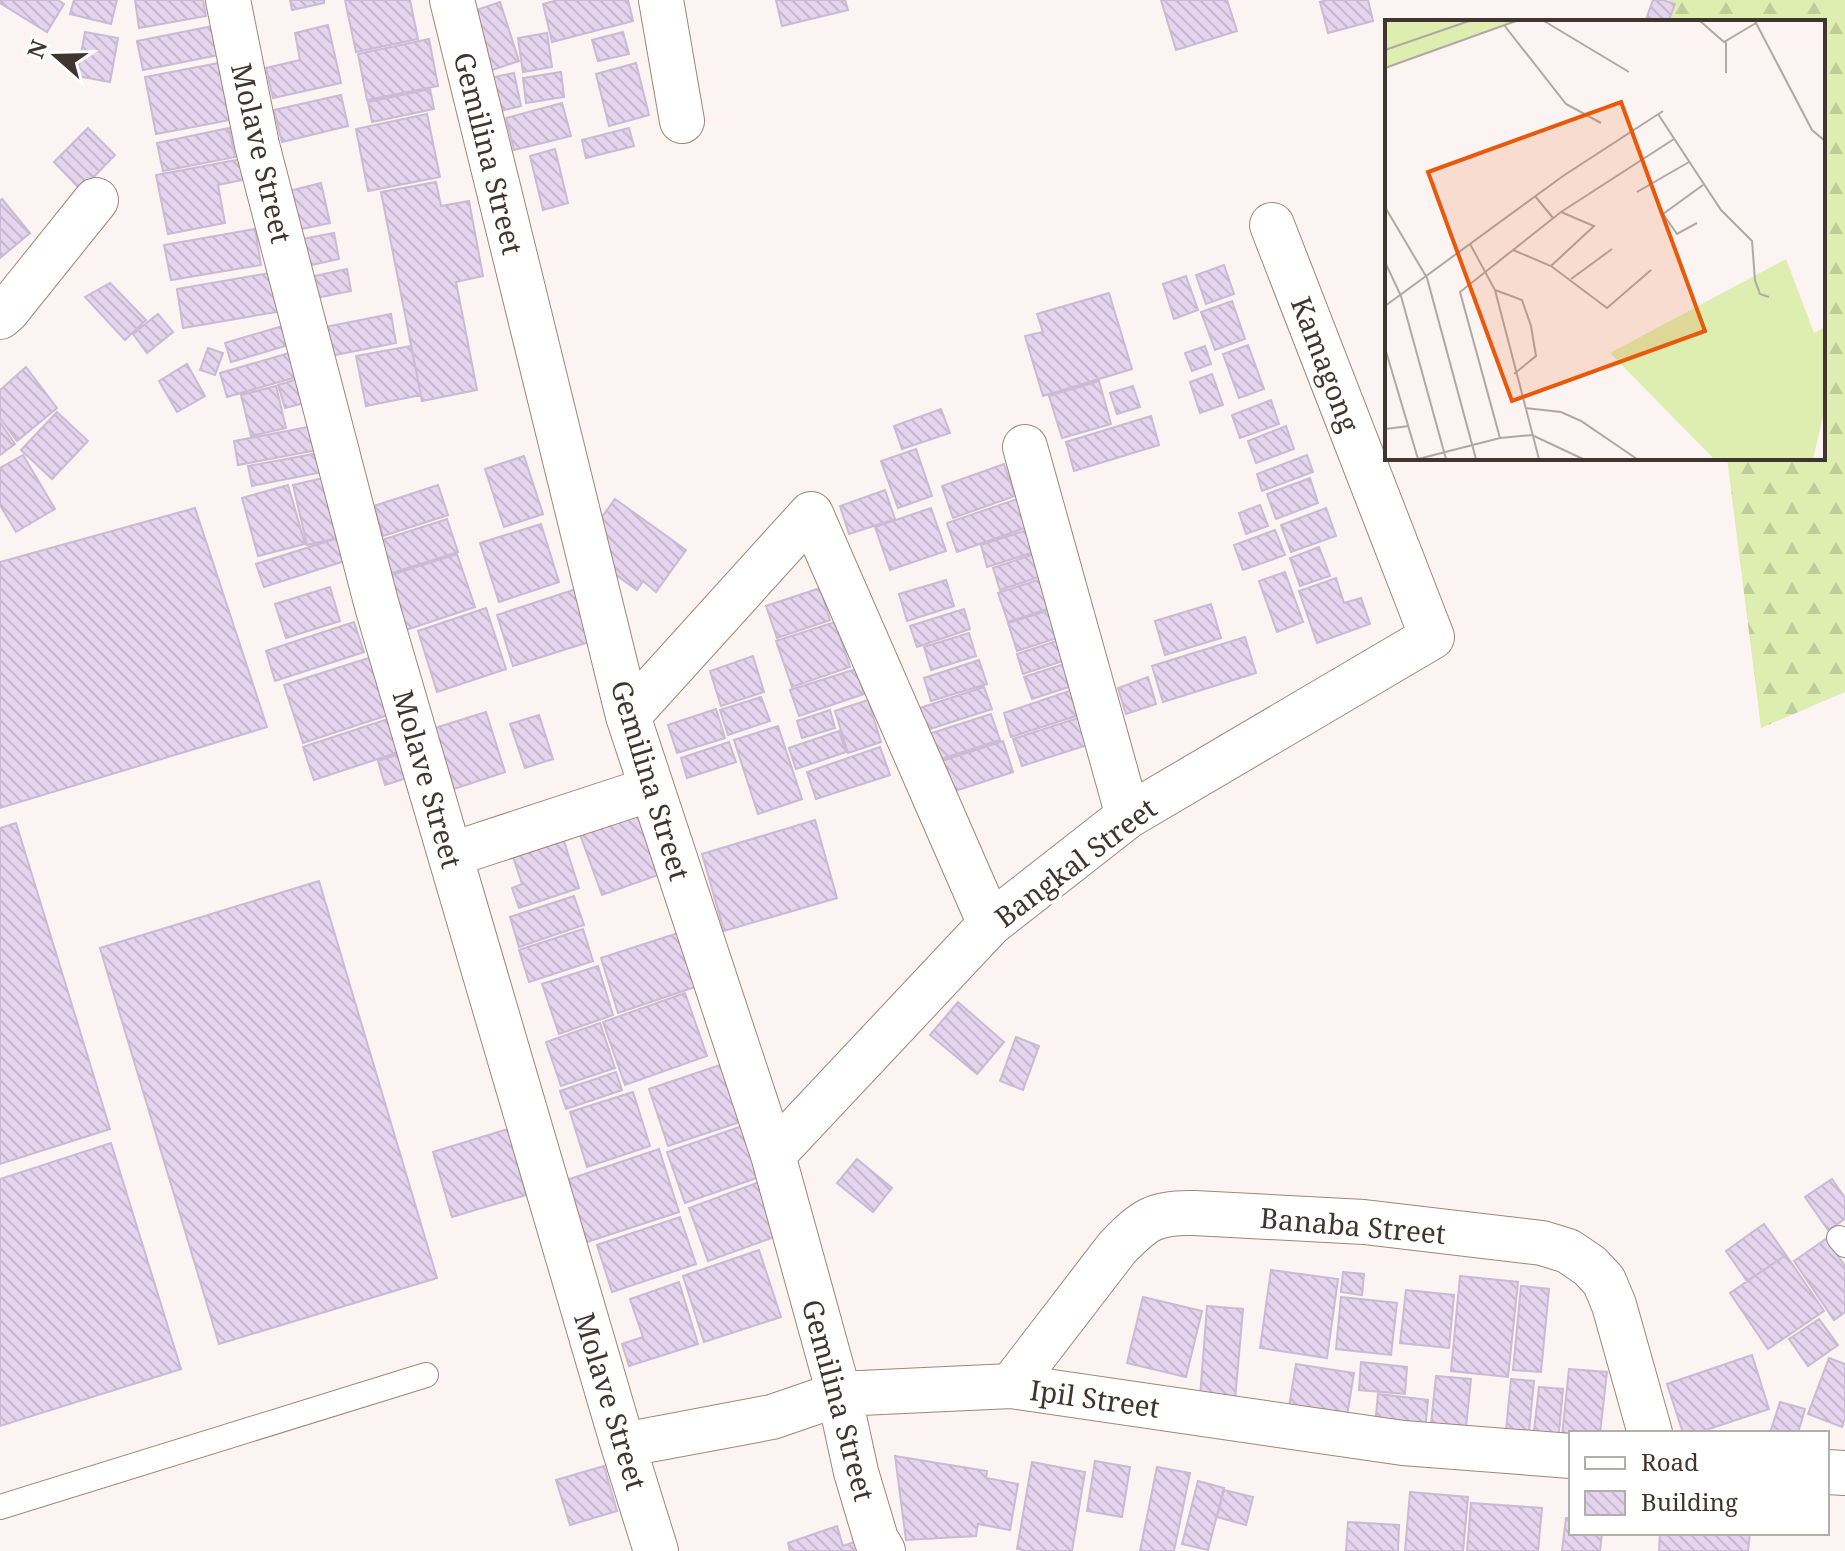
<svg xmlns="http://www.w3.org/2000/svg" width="1845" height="1551" viewBox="0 0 1845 1551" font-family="'Noto Serif',serif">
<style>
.forest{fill:url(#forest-firs)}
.building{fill:url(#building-back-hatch);stroke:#cabad3;stroke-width:2}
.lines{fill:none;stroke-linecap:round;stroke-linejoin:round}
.lane-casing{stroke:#a18579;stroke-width:26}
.street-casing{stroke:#a18579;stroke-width:46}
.lane{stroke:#fff;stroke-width:24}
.street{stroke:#fff;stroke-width:44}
.labels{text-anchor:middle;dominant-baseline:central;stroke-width:7;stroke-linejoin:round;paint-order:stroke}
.street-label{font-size:28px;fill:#41352f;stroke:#fff}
.inset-road{fill:none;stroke:#b1a8a4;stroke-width:2}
.view{fill:#e8590c;fill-opacity:0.15;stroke:#e8590c;stroke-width:4}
.inset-edge{fill:none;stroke:#41352f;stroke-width:4}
</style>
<defs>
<pattern id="forest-firs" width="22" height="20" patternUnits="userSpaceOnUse" patternTransform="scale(2)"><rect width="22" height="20" fill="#ddeeb0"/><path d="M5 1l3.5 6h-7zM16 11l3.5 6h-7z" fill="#bfcd98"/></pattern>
<pattern id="building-back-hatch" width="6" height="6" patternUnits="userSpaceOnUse" patternTransform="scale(2)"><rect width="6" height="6" fill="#e5d4ee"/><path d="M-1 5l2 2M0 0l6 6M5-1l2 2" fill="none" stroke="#c6b7cc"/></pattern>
</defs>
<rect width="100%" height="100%" fill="#fbf4f2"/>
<!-- forest -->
<path class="forest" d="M1669,0h176v692l-84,36 -34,-270h96v-436h-152z"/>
<!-- building -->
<path class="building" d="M1,0h57l6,4 -17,28 -47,-29z
M74,0h43l-6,24 -41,-10z
M135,0h68l3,16 -67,12z
M290,0h34v3l-32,7z
M345,0h65l8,39 -62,13z
M558,0h70l5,21 -81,21 -9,-38z
M776,0h69l3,10 -66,16z
M1161,0h66l10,31 -61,19z
M1327,0h41l5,21 -45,12 -8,-31z
M1653,0h10l12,4 -7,18h-23z
M500,2l19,59 -39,13 -18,-59z
M328,25l13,58 -68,15 -7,-30 34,-8 -5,-27z
M213,26l6,29 -76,15 -6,-29z
M85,32l33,6 -8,44 -33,-6z
M623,32l6,22 -31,7 -6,-21z
M547,33l5,34 -29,5 -5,-34z
M429,39l9,47 -71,14 -9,-46z
M224,62l11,57 -79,15 -11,-57z
M636,63l13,52 -40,11 -13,-52z
M561,72l3,25 -38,6 -3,-25z
M514,73l7,33 -33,8 -8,-34z
M430,89l4,20 -62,13 -4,-20z
M341,95l7,31 -66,16 -8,-32z
M562,103l9,33 -57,14 -8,-32z
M427,114l13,63 -72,14 -12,-62z
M88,128l27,27 -34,35 -27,-28z
M229,128l6,29 -72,14 -6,-28z
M629,128l5,18 -48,12 -4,-18z
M555,149l13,54 -25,7 -13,-54z
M242,159l5,20 -29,6 7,38 -57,11 -12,-59z
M436,182l5,24 28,-5 14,75 -27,6 21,108 -55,11 -41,-209z
M321,183l9,40 -33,7 -8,-39z
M2,199l28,34 -30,25v-57z
M255,229l6,36 -90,15 -7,-35z
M334,233l5,26 -32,7 -5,-27z
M1224,265l10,29 -28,10 -10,-29z
M347,269l4,22 -45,9 -5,-21z
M281,271l7,39 -105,18 -6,-39z
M1186,276l12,34 -24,9 -11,-35z
M110,283l36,37 -21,20 -40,-43z
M1109,293l23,76 -89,27 -18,-60 18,-4 -6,-18z
M1232,301l13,38 -30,11 -14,-38z
M158,314l15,18 -26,21 -14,-19z
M391,314l5,29 -76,15 -5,-29z
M296,322l6,19 -71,21 -6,-19z
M1248,345l16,44 -25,9 -16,-44z
M411,346l10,49 -55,11 -10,-50z
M1205,346l6,18 -19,7 -7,-18z
M208,348l15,5 -8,22 -15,-5z
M303,349l7,24 -83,24 -7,-24z
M187,364l18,32 -28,16 -18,-31z
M26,367l31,41 -40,33 -17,-23v-28z
M1212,374l11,31 -23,8 -10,-31z
M301,378l7,24 -23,6 -7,-23z
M1099,381l12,43 -49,14 -13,-42z
M276,386l10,42 -35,8 -10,-41z
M1133,386l7,21 -23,7 -7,-21z
M1271,400l8,24 -39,14 -8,-23z
M941,409l9,24 -48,16 -8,-23z
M57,412l31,29 -36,38 -31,-29z
M1151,416l8,29 -85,26 -8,-29z
M0,422l15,22 -15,11z
M319,425l4,24 -85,16 -4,-24z
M1286,426l8,23 -38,14 -8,-22z
M916,449l16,47 -34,12 -17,-47z
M324,452l4,19 -76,15 -4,-20z
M23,455l32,54 -39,23 -16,-27v-37z
M1307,455l6,17 -51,19 -5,-17z
M524,456l19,58 -39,13 -19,-58z
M1004,464l11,32 -62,22 -11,-32z
M323,478l14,60 -30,7 -14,-60z
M1310,478l8,25 -42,16 -9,-25z
M288,485l17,59 -47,12 -16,-58z
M438,485l10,30 -65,21 -9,-30z
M885,490l10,29 -46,15 -9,-28z
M1026,496l10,28 -79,28 -10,-29z
M615,499l71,51 -30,42 -13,-11 -6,9 -36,-26 -16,-24z
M1260,505l8,21 -22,8 -7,-21z
M195,508l72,219 -267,81v-246z
M931,508l15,43 -56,19 -15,-43z
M1326,508l10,28 -45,16 -10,-27z
M447,519l11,33 -69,22 -10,-33z
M541,524l18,58 -60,20 -19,-59z
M1030,529l7,22 -50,16 -6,-22z
M1275,530l10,25 -42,15 -9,-25z
M347,535l7,23 -90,29 -8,-23z
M1319,547l11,29 -30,10 -10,-28z
M1040,552l8,22 -48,16 -7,-22z
M457,554l18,53 -69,23 -18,-54z
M1285,572l18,50 -26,10 -18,-51z
M1047,577l9,29 -48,16 -10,-29z
M1336,578l8,25 17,-5 9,26 -53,19 -18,-52z
M946,580l8,26 -47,15 -8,-27z
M330,587l10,34 -54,17 -11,-34z
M820,588l10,32 -53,18 -11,-32z
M576,589l16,52 -79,25 -16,-51z
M1211,604l10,34 -56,17 -10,-34z
M1060,607l9,27 -52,17 -9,-28z
M486,608l20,61 -69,23 -19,-61z
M964,609l6,20 -53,18 -7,-21z
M354,622l10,30 -89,29 -9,-30z
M835,622l15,45 -58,20 -16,-46z
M969,633l7,23 -45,14 -7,-23z
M1069,637l6,20 -52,17 -6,-20z
M1245,637l11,36 -93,29 -11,-36z
M378,655l19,57 -94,31 -19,-58z
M753,656l11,36 -43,14 -11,-35z
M1080,659l7,22 -55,18 -8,-22z
M979,660l8,24 -56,17 -7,-23z
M856,669l8,25 -65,22 -9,-26z
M1148,677l8,27 -30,10 -8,-26z
M984,687l8,22 -65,21 -7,-22z
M1075,689l7,25 -71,23 -7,-24z
M761,697l9,24 -42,14 -8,-25z
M868,700l13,42 -33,11 -13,-42z
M716,709l9,29 -48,15 -9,-28z
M830,710l5,18 -33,10 -5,-17z
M486,712l19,60 -51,17 -19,-61z
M991,714l9,26 -62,20 -9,-26z
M400,715l11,33 -97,32 -11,-33z
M539,715l14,44 -28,9 -15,-44z
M1078,718l9,27 -65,21 -9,-27z
M778,726l24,73 -44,15 -24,-74z
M839,731l7,21 -50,17 -7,-21z
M1003,741l10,31 -64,21 -10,-31z
M729,742l7,20 -49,16 -6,-20z
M880,747l10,28 -74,24 -9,-27z
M411,750l8,24 -34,11 -7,-24z
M639,803l25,70 -62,22 -25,-69z
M815,820l22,78 -113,33 -22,-77z
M16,823l94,306 -110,35v-336z
M562,835l17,53 -60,20 -7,-20 10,-4 -11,-33z
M319,881l118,397 -218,66 -119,-396z
M574,896l10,29 -65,22 -9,-30z
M583,929l10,32 -64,21 -10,-32z
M678,933l17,54 -77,26 -17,-55z
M598,966l15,49 -54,19 -17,-50z
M685,993l22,63 -82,29 -22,-63z
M958,1002l46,40 -27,32 -47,-39z
M600,1023l15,45 -54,18 -15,-44z
M1016,1037l23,9 -16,44 -23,-9z
M732,1061l20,57 -84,28 -19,-57z
M616,1072l6,18 -56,19 -6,-18z
M633,1092l17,54 -63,21 -17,-55z
M748,1124l17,51 -80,28 -18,-51z
M508,1129l18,66 -74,22 -19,-65z
M111,1143l70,226 -181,57v-247z
M659,1149l20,63 -92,30 -20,-62z
M857,1159l35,29 -19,24 -36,-29z
M770,1178l18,54 -80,29 -19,-53z
M1832,1179l13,19v21l-17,11 -23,-33z
M680,1217l16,47 -84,28 -15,-47z
M1764,1224l22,31 -39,26 -21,-30z
M1826,1239l19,27v46l-11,8 -40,-59z
M759,1250l22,67 -77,25 -21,-66z
M1786,1255l38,56 -56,38 -38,-56z
M1271,1270l67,9 -11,79 -67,-10z
M1343,1272l21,2 -2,21 -21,-3z
M1460,1276l58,6 -10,95 -57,-6z
M679,1282l19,62 -69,22 -7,-22 21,-7 -13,-38z
M1521,1286l28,3 -8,83 -28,-2z
M1406,1290l48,5 -5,53 -49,-5z
M1143,1297l59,14 -16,66 -59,-14z
M1341,1297l56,6 -6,52 -55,-6z
M1207,1306l36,3 -8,91 -35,-3z
M1819,1319l19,26 -30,21 -19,-27z
M1752,1355l17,54 -72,24h-14l-16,-49z
M1829,1358l16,6v55l-3,8 -34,-13z
M1361,1362l46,5 -2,27 -46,-4z
M1296,1364l58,9 -8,49 -58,-9z
M1569,1369l38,3 -7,61h-29v4l-9,-1z
M1436,1376l35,3 -5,48 -35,-3z
M1511,1379l23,2 -6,61 -23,-2z
M1539,1387l24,2 -5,53 -25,-3z
M1378,1394l50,6 -4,41 -50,-5z
M1780,1402l25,7 -7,24h-28z
M895,1456l92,15 -1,7 32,6 -8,46 -32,-6 -2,12 -70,4z
M1095,1461l35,6 -8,50 -35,-6z
M1032,1462l53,10 -13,79h-45l-10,-2z
M604,1466l13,45 -47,14 -14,-45z
M1157,1467l33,6 -16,78h-34z
M1198,1481l26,7 -16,62 -26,-6z
M1224,1490l29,7 -7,28 -29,-8z
M1410,1492l58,5 -5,54h-58z
M1471,1503l71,5 -4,43h-71z
M1566,1518h5v15h31l-2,18h-38z
M1348,1522l51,3 -1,26h-52z
M837,1526l6,20 23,-8 4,13h-80l-2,-8z
M1660,1533h90l-2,18h-89z"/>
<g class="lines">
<defs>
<path id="lane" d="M1839,1238l6,7
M0,1507l426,-132"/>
<path id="street" d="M228,0l29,145 120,461 246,839 33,106
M452,0l176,716 145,439 66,239 17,78 20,67 7,12
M661,0l21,121
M0,317l7,-6 89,-111
M1025,447l103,369
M628,716l183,-202 179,410
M450,855l201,-66
M773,1155l217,-231 138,-108 304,-179 -160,-412
M1011,1386l106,-138c27,-28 37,-36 77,-35l170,9 178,21 26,8 22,15 14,15 10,24 36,128
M623,1445l149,-28 67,-23 172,-8 392,57 168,13
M1827,1472l18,1"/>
</defs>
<!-- lane casing -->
<use href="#lane" class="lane-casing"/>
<!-- street casing -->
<use href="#street" class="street-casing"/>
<!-- lane -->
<use href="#lane" class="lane"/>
<!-- street -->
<use href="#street" class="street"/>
</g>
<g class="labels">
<!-- street labels -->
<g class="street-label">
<text transform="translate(262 153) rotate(77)">Molave Street</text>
<text transform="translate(489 153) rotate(76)">Gemilina Street</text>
<text transform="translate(1326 364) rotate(69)">Kamagong</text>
<text transform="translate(428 779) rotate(74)">Molave Street</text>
<text transform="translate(651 780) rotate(73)">Gemilina Street</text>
<text transform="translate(1075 862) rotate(-37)">Bangkal Street</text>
<text transform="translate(1353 1225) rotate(5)">Banaba Street</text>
<text transform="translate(1095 1398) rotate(8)">Ipil Street</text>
<text transform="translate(839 1400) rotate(75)">Gemilina Street</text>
<text transform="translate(611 1401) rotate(73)">Molave Street</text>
</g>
</g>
<!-- overview -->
<g transform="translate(1385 20)">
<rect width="440" height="440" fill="#fbf4f2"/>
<path d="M401,239l28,74 11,-6v81l-12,51h-99l-104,-106z" fill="#ddeeb0"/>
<path d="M0,1h131l-131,47z" fill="#ddeeb0"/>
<path class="inset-road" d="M159,1l85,51M315,1l24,21 32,-19M370,1l57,109 13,11M119,5l62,79 35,19M341,22v31M0,30l84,-29M0,48l131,-47M273,94l63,96 31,31 3,39 5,14 9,3M252,172l52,-30M150,176l18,22M0,187l42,71 49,181M312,203l-20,11 -14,-20 40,-29M85,224l25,46 44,169M128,230l38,16 56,42 44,-38M0,242l16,34 45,163M166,246l43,-40 -33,-14M186,259l41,-30M110,270l27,10 9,26 5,30 -22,18M0,286l178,-130 100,-65M0,328l33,111M140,388l36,4 20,9 56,38M0,409l24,-3M115,418l-40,-146 101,-80 113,-73M33,439l82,-21 32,-3 51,24"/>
<path class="view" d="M236,82l84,229 -193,70 -84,-229z"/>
<rect width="440" height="440" class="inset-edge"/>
</g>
<!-- legend -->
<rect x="1569" y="1431" width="260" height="104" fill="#ffffff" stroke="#b3aeac" stroke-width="2"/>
<rect x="1585" y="1457" width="40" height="12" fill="#ffffff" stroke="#b3aeac" stroke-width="2"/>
<text x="1641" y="1471" font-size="24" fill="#41352f">Road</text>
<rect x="1585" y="1491" width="40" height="24" fill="url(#building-back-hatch)" stroke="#b3aeac" stroke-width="2"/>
<text x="1641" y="1511" font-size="24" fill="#41352f">Building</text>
<!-- north arrow -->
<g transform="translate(56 56) rotate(290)" stroke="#ffffff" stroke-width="6" paint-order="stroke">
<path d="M0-6L14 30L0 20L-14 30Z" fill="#41352f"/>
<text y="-12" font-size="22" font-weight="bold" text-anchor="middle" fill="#41352f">N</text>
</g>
</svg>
